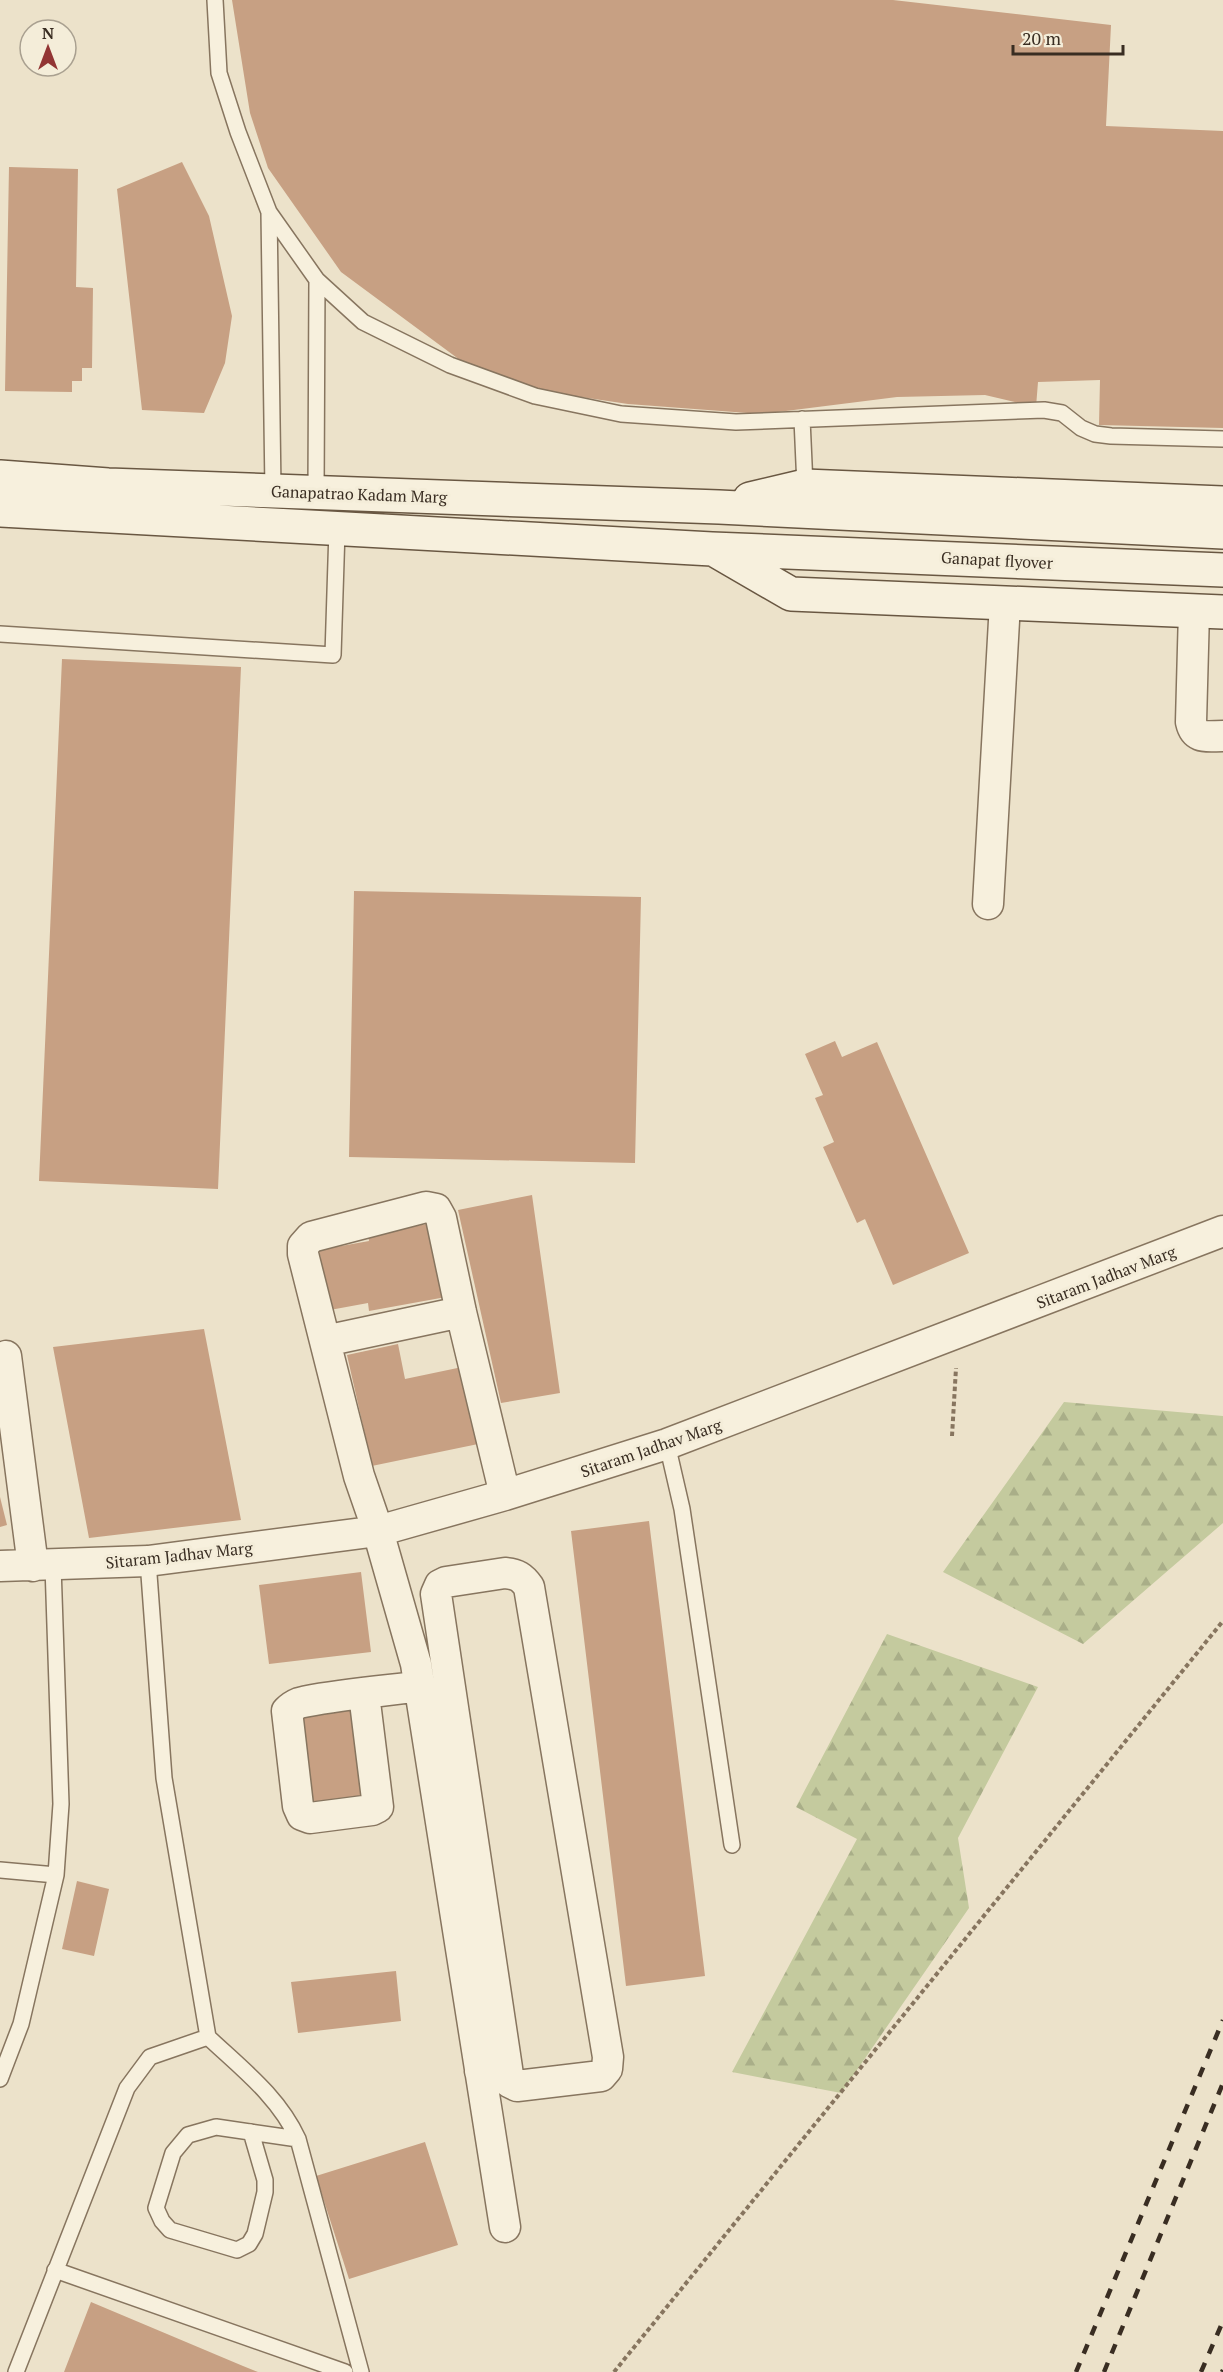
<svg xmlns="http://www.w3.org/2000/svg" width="1223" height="2372" viewBox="0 0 1223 2372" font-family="'PT Serif',serif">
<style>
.forest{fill:url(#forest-firs)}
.building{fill:#c7a083}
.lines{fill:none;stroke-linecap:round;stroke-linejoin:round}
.lane-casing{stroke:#87755f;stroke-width:18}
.street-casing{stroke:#87755f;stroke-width:33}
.secondary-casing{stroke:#695742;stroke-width:36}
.path{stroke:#87755f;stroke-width:4;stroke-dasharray:4.5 3;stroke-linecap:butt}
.lane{stroke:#f7f0dd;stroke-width:15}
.street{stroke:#f7f0dd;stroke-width:30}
.secondary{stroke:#f7f0dd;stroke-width:33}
.rail{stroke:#392d22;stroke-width:4.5;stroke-dasharray:10 10;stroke-linecap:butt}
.labels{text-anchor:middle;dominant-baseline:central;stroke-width:6;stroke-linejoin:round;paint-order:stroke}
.street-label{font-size:16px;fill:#392d22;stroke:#f4edd9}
</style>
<defs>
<pattern id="forest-firs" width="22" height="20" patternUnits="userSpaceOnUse" patternTransform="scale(1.5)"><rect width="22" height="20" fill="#c4ca9e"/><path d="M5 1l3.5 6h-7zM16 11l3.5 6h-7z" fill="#a9ae88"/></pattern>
</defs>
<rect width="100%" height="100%" fill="#ece2ca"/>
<!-- forest -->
<path class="forest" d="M1064,1402l159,14v107l-140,121 -140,-72z
M887,1634l151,53 -80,151 11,70 -128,185 -109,-21 125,-233 -61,-32z"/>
<!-- building -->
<path class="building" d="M232,0h661l218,25 -5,101 117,5v297l-124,-3 1,-45 -62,2 -2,25 -51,-12 -88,2 -136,17 -133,-10 -94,-14 -70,-27 -123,-91 -73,-104 -18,-55z
M182,162l27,54 23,100 -7,47 -21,50 -62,-3 -25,-221z
M9,167l69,2 -2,118 17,1 -1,80h-10v13h-10v11l-67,-1z
M62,659l179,8 -23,522 -179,-8z
M354,891l287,6 -6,266 -286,-6z
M835,1041l7,16 35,-15 92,211 -76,32 -28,-66 -8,4 -34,-76 11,-5 -19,-44 8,-3 -18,-41z
M532,1195l28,198 -59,10 -43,-193z
M432,1223l14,74 -77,14 -1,-8 -38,7 -16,-49 7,-1 -2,-10 50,-9 -1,-6z
M204,1329l37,191 -152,18 -36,-191z
M398,1344l7,35 62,-13 16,77 -121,25 -4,-18 10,-2 -21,-93z
M0,1497l7,28 -7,2z
M649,1521l56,455 -79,10 -55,-455z
M361,1572l10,80 -102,12 -10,-79z
M359,1707l11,95 -61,8 -11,-96z
M77,1881l32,8 -15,67 -32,-7z
M396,1971l5,50 -103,12 -7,-51z
M425,2142l33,103 -109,34 -33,-103z
M91,2302l152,64 15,6h-194z"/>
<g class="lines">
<defs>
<path id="lane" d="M215,0l4,73 19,59 31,80 48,68 46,42 87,43 85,31 86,18 115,8 308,-12 18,3 19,15 14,6 16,2 112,3
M269,212l4,278
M802,419l3,67
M316,492l1,-212
M0,634l333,21 4,-125
M667,1444l15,65 50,336
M0,1870l56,5
M208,2037c34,32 70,59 90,102l63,233
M0,2079l21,-55 35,-149 5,-71 -8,-238
M251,2132l14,48v12l-10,42 -6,10 -12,6 -67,-20 -8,-9 -6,-13 17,-55 15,-18 28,-8 82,12
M55,2270l290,102
M16,2372l111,-284 23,-31 58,-20 -44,-259 -16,-217"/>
<path id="street" d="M1194,611l-3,111c4,18 16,14 32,14
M988,904l17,-301
M325,1341l136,-29
M6,1356l27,210
M505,1495l-44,-183 -20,-94 -5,-9 -10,-2 -115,30 -8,9v8l56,222 19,55 38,133 89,563
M0,1566l148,-5 230,-30 127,-36 162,-51 556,-213
M364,1694l14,113 -6,3 -62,8 -8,-3 -4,-9 -11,-95c4,-4 7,-6 12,-8 39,-9 81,-11 121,-17
M480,2071l27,-3 2,14 8,4 84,-10 6,-7 1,-12 -79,-470c-7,-10 -12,-13 -24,-14l-59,9 -6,3 -4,9 71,474"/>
<path id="secondary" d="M0,477l108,8 611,22 504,25
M750,499l55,-13 418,17
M0,510l712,39 511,21
M715,550l76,44 432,18"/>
</defs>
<!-- lane casing -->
<use href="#lane" class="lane-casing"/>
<!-- street casing -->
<use href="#street" class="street-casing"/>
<!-- secondary casing -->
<use href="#secondary" class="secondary-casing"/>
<!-- path -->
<path class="path" d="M952,1436l4,-68
M614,2372l609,-751"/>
<!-- lane -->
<use href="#lane" class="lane"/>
<!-- street -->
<use href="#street" class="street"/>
<!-- secondary -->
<use href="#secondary" class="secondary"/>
<!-- rail -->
<path class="rail" d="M1076,2372l147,-352
M1104,2372l119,-289
M1201,2372l22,-51
M1222,2372l1,-2"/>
</g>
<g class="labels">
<!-- street labels -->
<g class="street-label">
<text transform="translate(359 494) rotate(2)">Ganapatrao Kadam Marg</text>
<text transform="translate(997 560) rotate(3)">Ganapat flyover</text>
<text transform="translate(1106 1277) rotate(-21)">Sitaram Jadhav Marg</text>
<text transform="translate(651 1448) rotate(-19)">Sitaram Jadhav Marg</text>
<text transform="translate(179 1555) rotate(-6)">Sitaram Jadhav Marg</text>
</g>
</g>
<!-- north arrow -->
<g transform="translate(48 48)"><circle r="28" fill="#f4edd9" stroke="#a9a090" stroke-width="1.5"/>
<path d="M0-4.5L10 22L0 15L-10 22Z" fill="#923534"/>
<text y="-9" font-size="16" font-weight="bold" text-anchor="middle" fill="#392d22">N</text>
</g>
<!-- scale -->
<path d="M1013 45v9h110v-9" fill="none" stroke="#392d22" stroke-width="3"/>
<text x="1022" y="45" font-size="18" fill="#392d22" stroke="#f4edd9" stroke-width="4.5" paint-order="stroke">20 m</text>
</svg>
